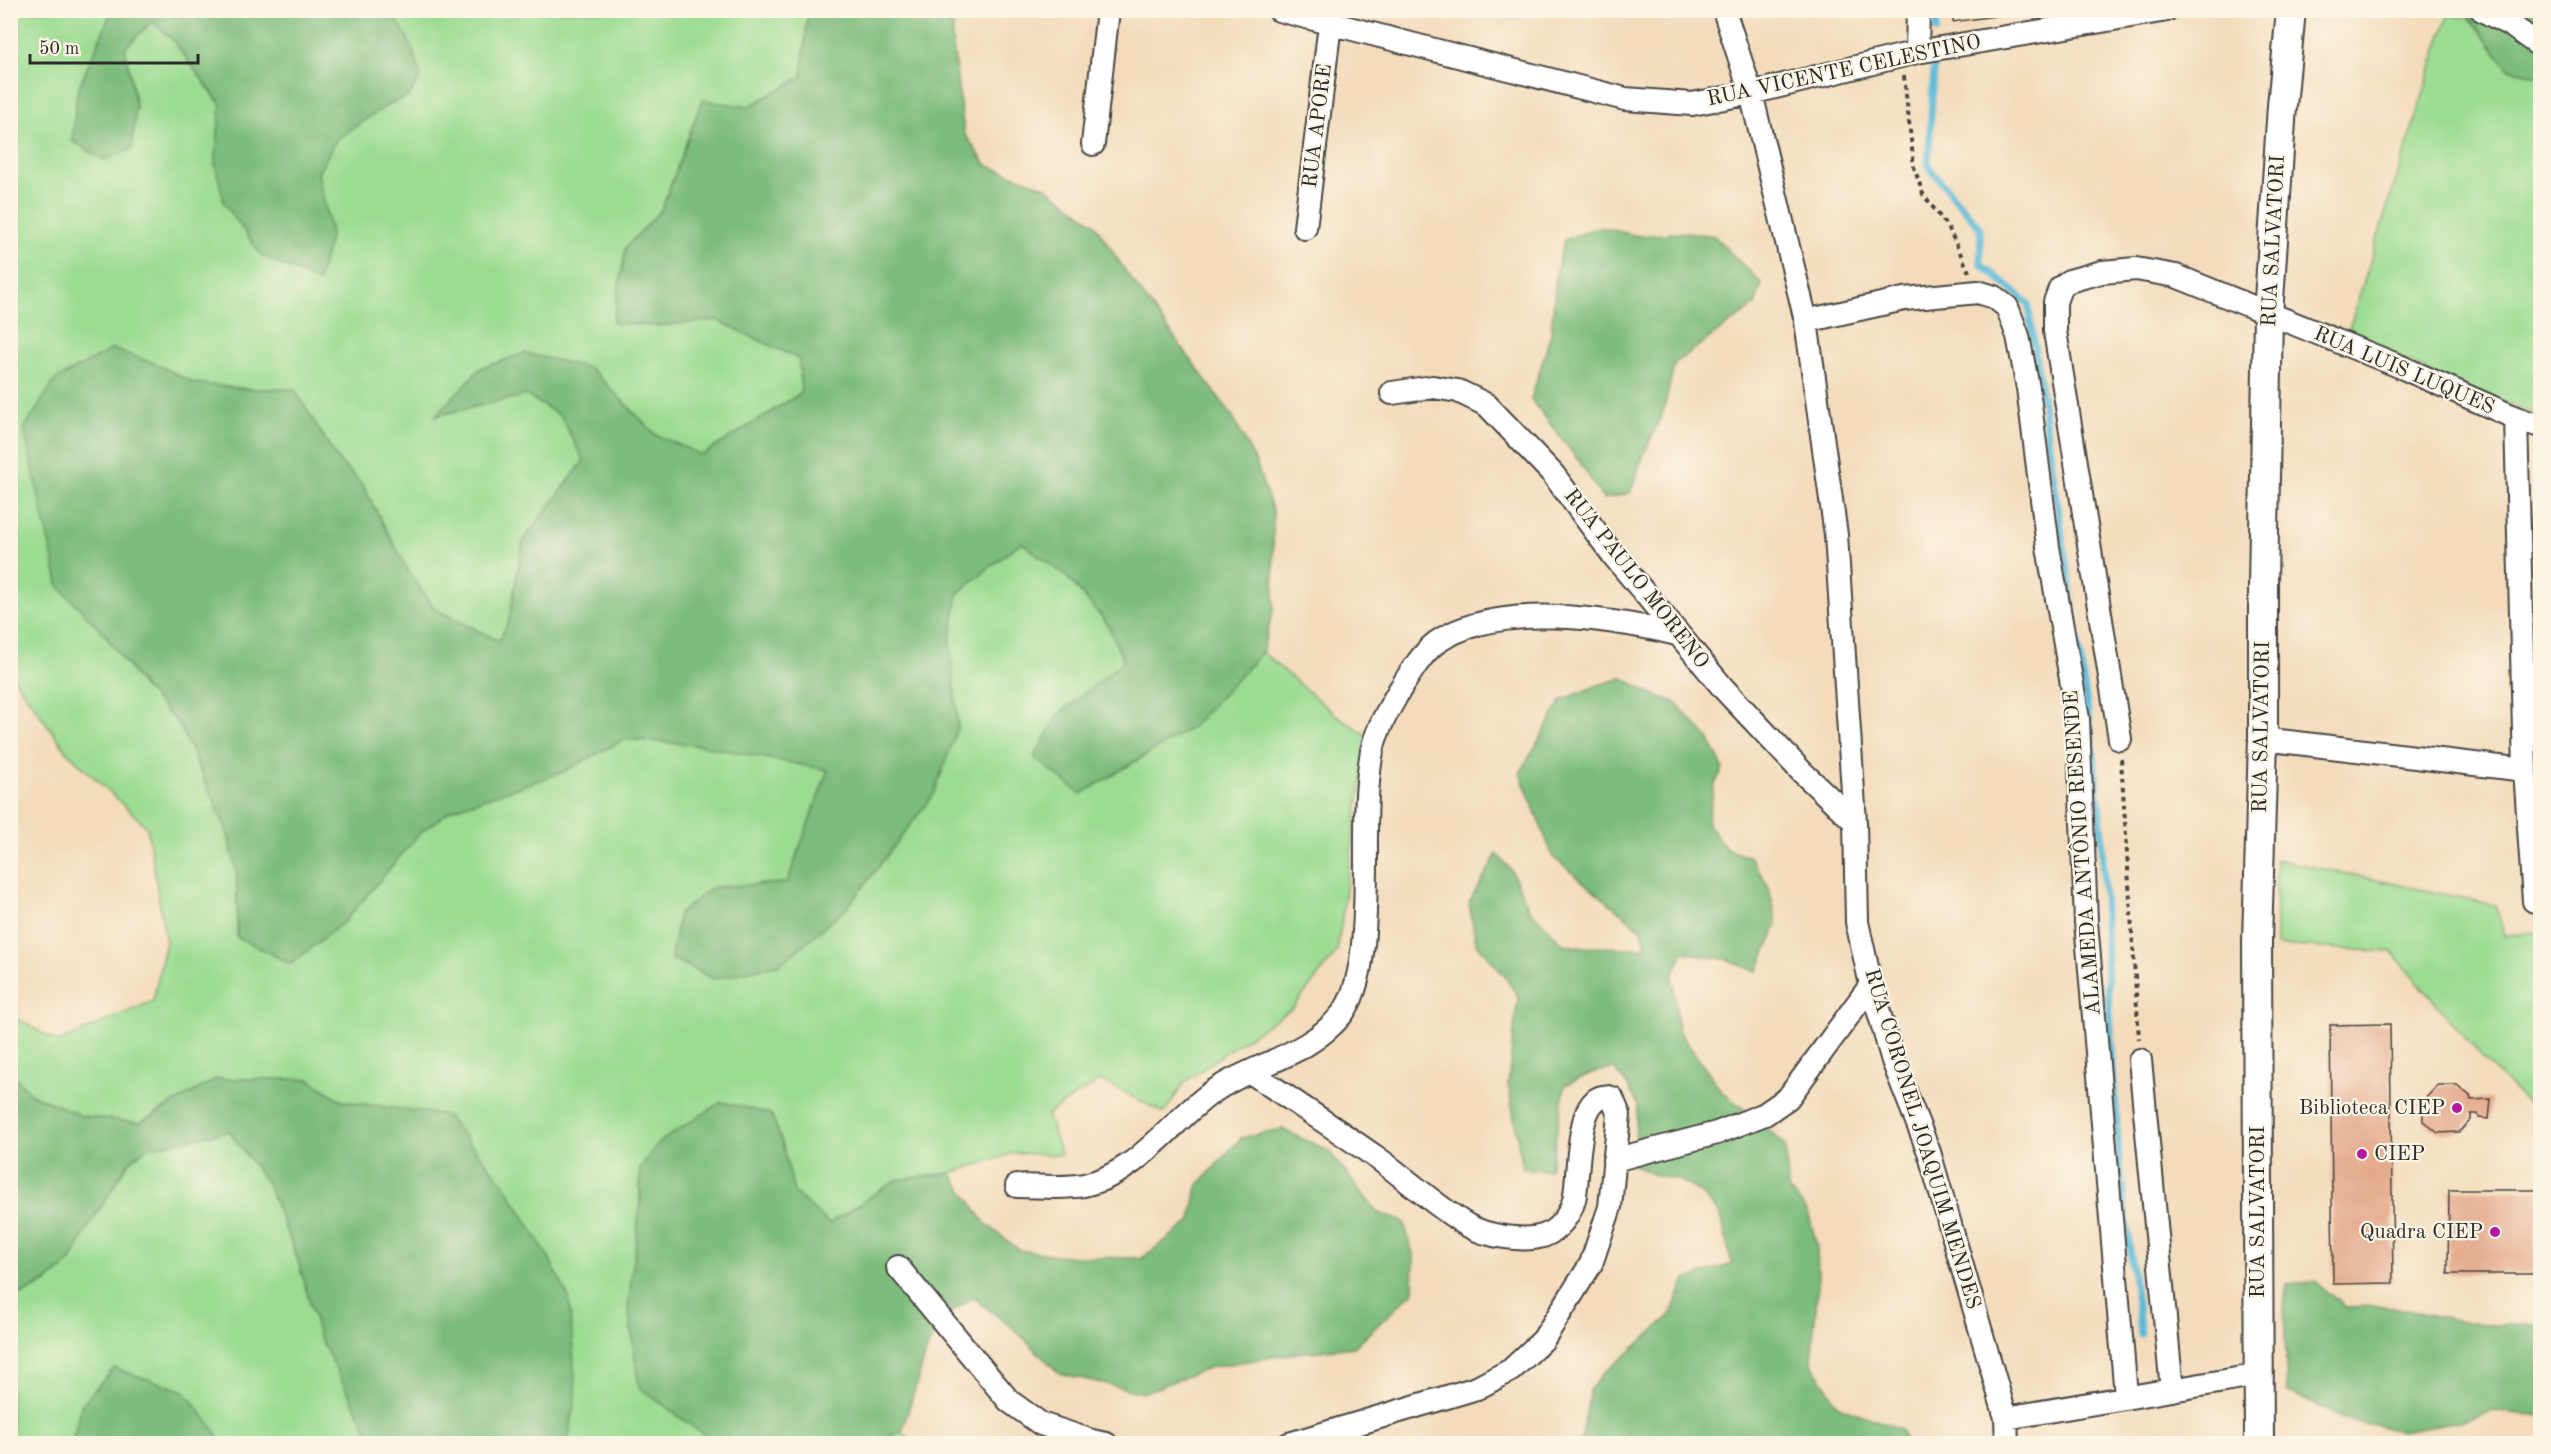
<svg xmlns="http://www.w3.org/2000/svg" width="2551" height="1454" viewBox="0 0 2551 1454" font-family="'Old Standard TT',serif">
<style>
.green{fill:#9bdc92;stroke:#63845e;stroke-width:1.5}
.forest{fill:#7cbc7c;stroke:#547454;stroke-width:1.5}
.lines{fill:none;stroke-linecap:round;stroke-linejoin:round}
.stream{stroke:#5bbbd9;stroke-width:7}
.building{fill:#e4a98b}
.minor-casing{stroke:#494541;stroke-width:26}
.tertiary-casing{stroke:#494541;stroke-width:32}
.path{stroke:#494541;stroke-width:4;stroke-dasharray:4.5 4.5;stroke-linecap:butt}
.minor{stroke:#fff;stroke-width:22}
.tertiary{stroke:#fff;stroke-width:28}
.poi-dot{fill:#b5179e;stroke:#fcf5e5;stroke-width:2}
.labels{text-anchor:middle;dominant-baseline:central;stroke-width:4.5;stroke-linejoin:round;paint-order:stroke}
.street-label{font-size:21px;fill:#2b2b2b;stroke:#fcf5e5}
.poi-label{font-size:21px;fill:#2b2b2b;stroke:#fcf5e5;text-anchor:end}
</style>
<rect width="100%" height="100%" fill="#fcf5e5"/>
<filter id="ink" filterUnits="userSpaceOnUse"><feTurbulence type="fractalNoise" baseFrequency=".0167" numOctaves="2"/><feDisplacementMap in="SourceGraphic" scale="12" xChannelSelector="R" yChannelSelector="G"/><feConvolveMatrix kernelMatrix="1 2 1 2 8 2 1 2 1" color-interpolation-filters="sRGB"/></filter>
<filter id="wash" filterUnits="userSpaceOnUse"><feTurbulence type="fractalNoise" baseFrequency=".008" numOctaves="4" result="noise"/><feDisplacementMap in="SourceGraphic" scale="24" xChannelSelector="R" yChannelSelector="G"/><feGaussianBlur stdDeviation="1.35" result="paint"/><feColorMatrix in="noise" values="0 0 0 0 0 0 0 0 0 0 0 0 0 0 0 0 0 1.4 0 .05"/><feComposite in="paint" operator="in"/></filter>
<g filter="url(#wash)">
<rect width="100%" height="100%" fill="#f3dbbb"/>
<!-- green -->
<path class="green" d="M10,11h102l-35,81 59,15 -11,-59 27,-27 21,19 48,65 -6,58 103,119 13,-48 -13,-61 19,-34 52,-35 19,-7 -14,-80 -7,-6h421l-6,66 -54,30 -46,-7 -40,109 -36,38 -13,76 43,3 61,-6 83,39 1,34 -99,63 -46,-21 -66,-67h-109l-45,48 90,-21 35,21 23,45 -61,80 -14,80 -10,20 -64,-32 -25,-35 -48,-90 -24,-24 -44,-71h-47l-53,-6 -40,-20 -48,273 36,49 38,41 47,104 10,43v64l184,-105 30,-22 112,-38 62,-33 74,6 129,25 -41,113 -75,4 -41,71 43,21 244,-253 -8,-83 8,-50 63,-51 46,35 40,46 17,39 -65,52 22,80 110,-66 71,-76 74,63 32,21 -31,216 -44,56 -57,37 -51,37 -21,31 -63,-33 -54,34 14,41 -46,-2 -64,20 -55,7 -67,44 -35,-32 -12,-50 -142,26 -1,219 76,56h-147l8,-50 -187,-285 -47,-7 -33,-22h-93l-76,44 -58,-7 -51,-22 -20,-21v-58l47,27 95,-41 13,-59 -19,-115 -80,-75 -56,-78z
M2448,15l22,3 39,51 31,7v340l-94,-34 -97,-53z
M2276,859l219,46 10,30 35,-3v183l-44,-42 -104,-121 -116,-7z
M229,1131l38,52 87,219 20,41h-156l-1,-10 -135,-29 -10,39 -61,1v-144l36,-18 24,-21 12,-25 45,-73 19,-15z
M902,1431l13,12 -41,1z"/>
<!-- forest -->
<path class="forest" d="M112,11l275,-1c20,18 27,42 34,67l-13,20 -19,7 -52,35 -19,34 13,61 -13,48 -57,-27 -37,-52 -9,-40 6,-58 -48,-65 -21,-19 -27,27 11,59 -4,42 -28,11 -32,-19 5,-49z
M808,11h147l-3,27 12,95 22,32 60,22 48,36 32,49 107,145 23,46 17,49 1,96 -12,44 -71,76 -110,66 -47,-37 25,-43 65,-53 -17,-38 -40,-46 -46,-35 -63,51 -8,50 8,83 -24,68 -87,114 -67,56 -66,15 -43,-21 8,-44 33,-27 75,-4 41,-113 -129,-25 -74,-6 -62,33 -112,38 -30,22 -75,88 -55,44 -54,-27v-64l-10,-43 -47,-104 -38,-41 -36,-49 -47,-49 -35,-158 31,-49 57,-31 42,14 40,20 53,6h47l44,71 24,24 48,90 24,35 65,32 10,-20 14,-80 61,-80 -23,-45 -35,-21 -91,21 46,-48 44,-15 65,15 66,67 46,20 99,-62 -2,-34 -82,-39 -61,6 -43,-3 13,-76 36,-38 40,-109 46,7 54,-30z
M2470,11h70v65l-31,-7 -39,-51z
M1599,227l40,9 47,-4 28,4 48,48 -7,21 -80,58 -12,49 -20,44 -13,37 -27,6 -24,-38 -48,-62 20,-65 5,-60 8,-34z
M1622,678l32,17 21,7 35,39 13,27 -8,16 -8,39 20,27 23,7 19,30 8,38 -20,47 -28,-12 -47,-8 -9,25 5,53 43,61 43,34 21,20 4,48 2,-1 17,20 9,34 1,37 -7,79 27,44 63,23 5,14h-331l6,-2 9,-51 13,-17 22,-17 45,-40 15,-36 47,-16 -12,-49 -19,-22 -22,-13 -22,-4 -24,-11 5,-60 -10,-19 -14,-17 -20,3 -29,13 -15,85 -27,-1 -15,-85 10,-88 -15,-22 -27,-31 -7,-40 28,-49 14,16 19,40 33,34 15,3 68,1 -3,-17 -90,-74 -33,-84 42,-73 36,-15z
M11,1073l20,21 51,22 58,7 76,-44h93l33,22 104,14 59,70 44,73 20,40 7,95 -8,50h-194l-55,-107 -23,-83 -29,-70 -38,-52 -83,17 -18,15 -45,73 -12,25 -24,20 -36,19z
M721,1102l50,12 11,28 12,50 35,32 67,-44 55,-7 34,50 34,27 55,7 68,1 49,-37 6,-35 44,-48 41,-9 47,22 48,61 27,10 10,36 -1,34 -59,55 -63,7 -80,13 -68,26 -84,-20 -46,-45 -41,-31 -32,24 -13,29 -25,81 -28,12h-159l-76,-56 -11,-80 13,-109 -1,-30 18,-25z
M2315,1282l31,25 40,-1 97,19h57v91l-47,-5 -34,10 -57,10 -60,-13 -55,-27 -3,-85 3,-22z
M114,1368l70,23 33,42 1,10h-146l10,-39z"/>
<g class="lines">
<!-- stream -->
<path class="stream" d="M1936,30l1,-20
M1934,68l-6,98 52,62 1,36 47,39 65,444 9,88 5,134 13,204 21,161"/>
</g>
<g id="blocks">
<!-- building -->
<path class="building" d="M1953,10h71v2l-71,10z
M2390,1024l3,259 -60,1 -3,-259z
M2438,1085h19l13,11 1,4 20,-1 -2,20 -10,-1 -1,-4h-7v6l-12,12 -21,1 -15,-12v-20z
M2449,1190h91v84h-92z"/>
</g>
</g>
<g filter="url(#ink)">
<use href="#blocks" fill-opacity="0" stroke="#494541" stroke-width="1.5"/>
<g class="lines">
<defs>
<path id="minor" d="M1279,10l346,89 67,5 59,-11 166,-41 250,-42
M1724,10l27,83 55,228 30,214 19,287 2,100 14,63 22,76 36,91 77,266 1,26
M2482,10l30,16 28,20
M1917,52l1,-42
M1093,144l15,-134
M1305,228l25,-204
M1806,321l98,-22 74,-7 16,5 13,10 11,29 10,52 20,159 30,172 8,203 40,474
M1392,393l41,-6 25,4 29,14 66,69 60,81 111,134 78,83 53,50
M2516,418l9,352 9,131
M2120,739l-65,-408v-29l5,-14 9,-7 33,-9 34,-3 40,7 223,90 117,52 24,8
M2263,739l262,31
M2140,1060l32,330
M1252,1073c42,29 86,57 128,87 29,21 57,47 87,65 18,11 56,17 76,11 15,-5 27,-21 31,-36 6,-22 0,-115 38,-102l7,17 -9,92 -19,57 -48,76 -32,30 -34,18 -188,56
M1614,1160l103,-27 48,-19 23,-16 83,-113
M1017,1186c22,0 46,3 67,-1 50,-10 84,-59 123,-89 42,-32 100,-38 135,-82 25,-32 23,-105 24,-145 0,-39 -1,-79 6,-118 4,-21 17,-42 27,-60 10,-16 23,-38 38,-49 60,-41 172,-24 240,-8
M898,1267l111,134 32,23 51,17 14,3
M2006,1418l254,-43"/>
<path id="tertiary" d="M2259,1444l-2,-503 6,-202v-154l5,-270 14,-209 9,-96"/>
</defs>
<!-- minor casing -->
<use href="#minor" class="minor-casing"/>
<!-- tertiary casing -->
<use href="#tertiary" class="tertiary-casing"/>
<!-- path -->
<path class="path" d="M1904,76l10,91 9,27 26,35 20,43
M2121,759l18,280"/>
<!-- minor -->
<use href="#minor" class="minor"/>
<!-- tertiary -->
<use href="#tertiary" class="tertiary"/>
</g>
</g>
<!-- markers -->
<g class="poi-dot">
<circle cx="2457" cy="1108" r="6"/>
<circle cx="2362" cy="1154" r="6"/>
<circle cx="2495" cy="1232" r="6"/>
</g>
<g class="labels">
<!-- street labels -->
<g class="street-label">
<text transform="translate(1844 71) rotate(-12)">RUA VICENTE CELESTINO</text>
<text transform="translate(1318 126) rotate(-83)">RUA APORE</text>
<text transform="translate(2274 241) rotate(-87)">RUA SALVATORI</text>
<text transform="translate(2404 371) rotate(23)">RUA LUIS LUQUES</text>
<text transform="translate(1636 579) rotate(52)">RUA PAULO MORENO</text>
<text transform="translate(2262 727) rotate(-89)">RUA SALVATORI</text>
<text transform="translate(2083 853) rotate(-94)">ALAMEDA ANTÔNIO RESENDE</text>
<text transform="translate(1922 1139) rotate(73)">RUA CORONEL JOAQUIM MENDES</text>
<text transform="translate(2258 1212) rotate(-90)">RUA SALVATORI</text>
</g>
<!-- poi labels -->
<g class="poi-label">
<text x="2445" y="1108">Biblioteca CIEP</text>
<text x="2374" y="1154" text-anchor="start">CIEP</text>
<text x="2483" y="1232">Quadra CIEP</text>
</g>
</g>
<!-- margin -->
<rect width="2551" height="1454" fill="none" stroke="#fcf5e5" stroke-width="36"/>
<!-- scale -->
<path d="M30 54v9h168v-9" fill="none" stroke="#2b2b2b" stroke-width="3"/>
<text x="39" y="54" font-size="18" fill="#2b2b2b" stroke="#fcf5e5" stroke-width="4.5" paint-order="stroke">50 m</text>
</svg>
